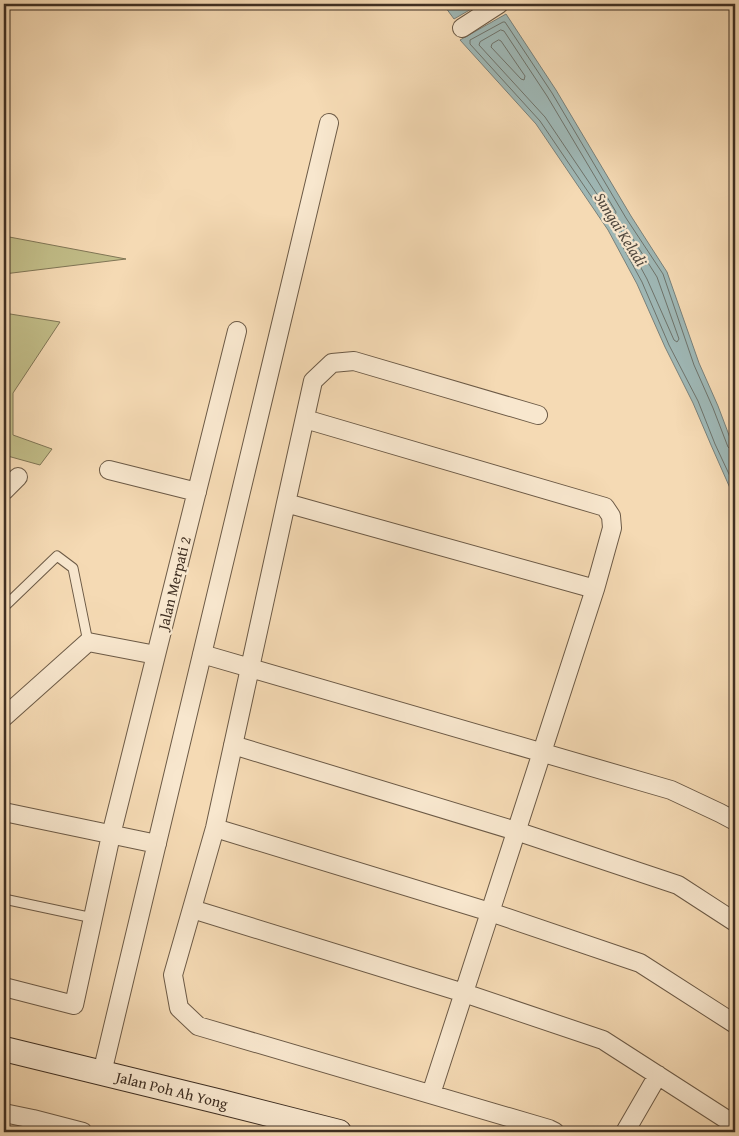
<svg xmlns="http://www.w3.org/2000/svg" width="739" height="1136" viewBox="0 0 739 1136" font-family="'Gentium Book Plus',serif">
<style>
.green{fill:#c2be89;stroke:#807656}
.water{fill:#9fb8b6;stroke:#79817b}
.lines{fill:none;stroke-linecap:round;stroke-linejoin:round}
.shore{stroke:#6f746c;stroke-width:1}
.lane-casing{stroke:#6c5a46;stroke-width:11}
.street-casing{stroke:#6c5a46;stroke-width:20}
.secondary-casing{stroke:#3f2f22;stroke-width:26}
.lane{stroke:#f8e7ce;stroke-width:9}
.street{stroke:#f8e7ce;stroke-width:18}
.secondary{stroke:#f8e7ce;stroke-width:24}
.labels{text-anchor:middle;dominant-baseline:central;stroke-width:4.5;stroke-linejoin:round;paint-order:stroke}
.street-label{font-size:15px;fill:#3f2f22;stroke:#f8e7ce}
.water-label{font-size:16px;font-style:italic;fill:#524a40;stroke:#f8e7ce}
</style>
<rect width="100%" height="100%" fill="#f5dab4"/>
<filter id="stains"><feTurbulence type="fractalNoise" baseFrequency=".004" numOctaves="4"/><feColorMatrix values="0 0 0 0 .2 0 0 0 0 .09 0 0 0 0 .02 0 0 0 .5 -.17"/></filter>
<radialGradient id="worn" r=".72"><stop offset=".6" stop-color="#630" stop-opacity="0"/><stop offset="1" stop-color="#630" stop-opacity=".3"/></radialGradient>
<!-- green -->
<path class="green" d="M4,236l122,23 -122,15z
M4,313l56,9 -47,71v42l39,14 -12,16 -36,-10z"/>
<!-- water -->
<path class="water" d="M443,4h37l-26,15z
M506,14l50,76 75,126 36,56 32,91 19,43 17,45v46l-5,-9 -19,-43 -18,-42 -28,-56 -28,-63 -29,-54 -72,-106 -76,-84z"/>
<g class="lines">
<!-- shore -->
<path class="shore" d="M501,30l3,1 43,65 69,116 -1,4 -4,-1 -66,-98 -66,-72 1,-3z
M499,40l2,1 24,35 -1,4 -3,-1 -30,-32 1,-3z
M622,227l4,1 31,49 22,62 -2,3 -3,-2 -27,-61 -26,-48z
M735,450h-4l-3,-3 -15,-39 -19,-43 -31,-91 -37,-56 -74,-125 -47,-71h-2l-33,18v4l70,77 72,106 30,55 27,63 29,56 17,43 20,43"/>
<defs>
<path id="lane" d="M4,607l53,-51 16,12 15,74
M4,899l89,19"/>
<path id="street" d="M462,28l37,-24
M305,419l300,88 6,9 1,12 -17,61 -164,505
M109,470l88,22
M4,491l14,-14
M286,503l27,-122 19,-18 22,-2 184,54
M202,654l469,136 49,23 15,8
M4,717l84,-75 68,13
M233,745l283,86 162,54 57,37
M4,812l153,32
M215,828l275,84 150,51 95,61
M192,909l272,84 139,47 129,83
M4,987l70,18 37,-170 126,-504
M102,1073l227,-950
M4,1113l29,6 50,13
M555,1132l-6,-3 -351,-103 -19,-18 -6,-33 42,-147 71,-325 309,86
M625,1132l33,-57"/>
<path id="secondary" d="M4,1049l217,53 118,30"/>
</defs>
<!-- lane casing -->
<use href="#lane" class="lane-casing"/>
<!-- street casing -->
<use href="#street" class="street-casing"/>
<!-- secondary casing -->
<use href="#secondary" class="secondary-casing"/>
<!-- lane -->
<use href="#lane" class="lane"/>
<!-- street -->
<use href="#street" class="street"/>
<!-- secondary -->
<use href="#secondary" class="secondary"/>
</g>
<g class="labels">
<!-- street labels -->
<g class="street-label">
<text transform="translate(174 583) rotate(-76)">Jalan Merpati 2</text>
<text transform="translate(172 1090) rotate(14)">Jalan Poh Ah Yong</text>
</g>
<!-- water labels -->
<g class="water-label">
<text transform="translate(621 229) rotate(58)">Sungai Keladi</text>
</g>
</g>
<!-- margin -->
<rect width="739" height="1136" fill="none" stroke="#f5dab4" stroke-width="20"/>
<rect x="5" y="5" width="729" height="1126" fill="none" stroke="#3f2f22" stroke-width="2.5"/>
<rect x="10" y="10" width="719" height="1116" fill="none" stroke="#3f2f22"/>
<rect width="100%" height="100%" filter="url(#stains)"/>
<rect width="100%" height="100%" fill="url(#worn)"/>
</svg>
